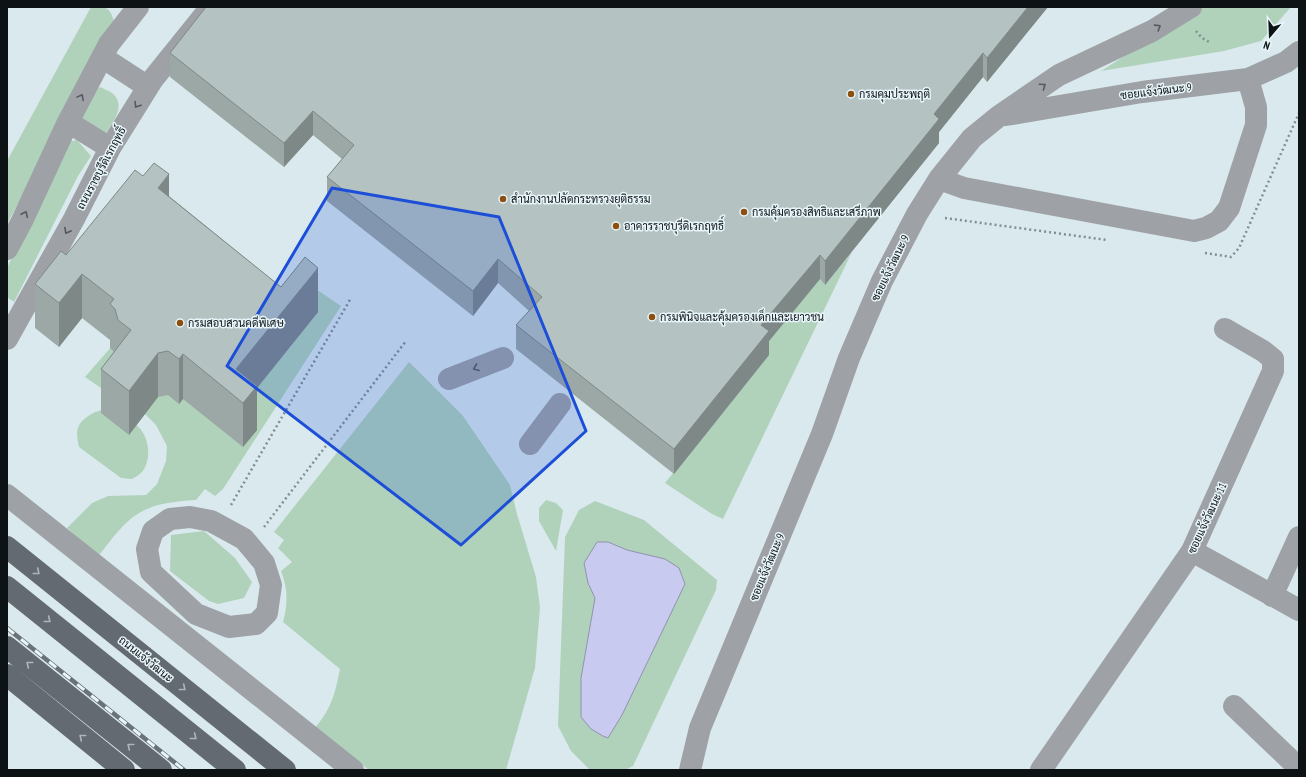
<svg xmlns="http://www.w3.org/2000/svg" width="1306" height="777" viewBox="0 0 1306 777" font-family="'PT Sans Narrow',Sarabun,sans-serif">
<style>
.green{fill:#b0d2bb}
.water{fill:#c9caef;stroke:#9193ad}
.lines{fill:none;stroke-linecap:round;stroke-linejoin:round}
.path{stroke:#838e92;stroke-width:2.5;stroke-dasharray:2 3;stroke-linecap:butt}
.minor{stroke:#9ea2a6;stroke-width:22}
.major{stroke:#636a71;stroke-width:22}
.rail-casing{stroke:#697276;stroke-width:4.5}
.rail{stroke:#e8f6fb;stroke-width:3;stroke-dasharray:9;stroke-linecap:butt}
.wall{fill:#9ba8a6}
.shaded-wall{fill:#7e8887}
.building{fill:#b4c3c1;stroke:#7e8887}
.oneway{stroke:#565a5d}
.oneway2{stroke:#acb7bd}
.marked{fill:#1d4ed8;fill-opacity:0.2;stroke:#1d4ed8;stroke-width:3;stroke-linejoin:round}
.poi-dot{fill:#8c4f0f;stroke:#e8f6fb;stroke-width:1.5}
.labels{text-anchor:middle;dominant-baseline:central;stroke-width:3;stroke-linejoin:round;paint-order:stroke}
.street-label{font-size:11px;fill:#0d1214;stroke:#e8f6fb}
.poi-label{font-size:11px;fill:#0d1214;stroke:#e8f6fb;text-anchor:start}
</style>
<rect width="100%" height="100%" fill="#dae9ee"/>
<!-- green -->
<path class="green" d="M91,7c16,0 18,-1 23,14l-8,19 -99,184v-63z
M1202,7h89l-30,34 -37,10 -123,20z
M100,87c4,2 9,4 12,6 16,13 -1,31 -8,43l-25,-17 14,-28z
M77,140l14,16 -13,20 -64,126 -7,-5v-29l60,-126z
M852,252l-129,267 -11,-5 -47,-31 104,-128 -8,-6 59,-70 5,6z
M307,283l34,23 -118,183 -8,7 -10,-7 -9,11c-55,3 -66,14 -98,57l-31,-29 25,-25 16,-7 38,-1 11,-11 9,-23 1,-15 -11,-21 -11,-11 -31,-17 -29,-20 34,-39z
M409,362l54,54 47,69 7,29 19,63 4,30 -5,61 -29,102h-137l-54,-42c17,-21 20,-34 25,-59l-57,-47c5,-19 5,-33 -2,-51l11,-9 -14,-14 6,-8 -10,-8z
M105,409c10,5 21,9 30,15 15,10 18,38 5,50 -3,2 -6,4 -8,5l-11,-1 -42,-31c-1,-4 -2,-9 -2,-14 1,-14 16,-21 28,-24z
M546,500l10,3 7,7 -7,41 -17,-30v-13z
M595,501l49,19 73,60 -1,10 -83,176 -8,4h-35l-19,-19 -13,-25 7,-189 14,-27z
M204,531l31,27 17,24 -8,16 -26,6 -9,-3 -39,-30 1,-36z"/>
<!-- water -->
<path class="water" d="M597,542h11l19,8 38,9 14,9 6,16 -63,131 -14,23 -5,-2 -12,-7 -10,-12v-39l14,-80 -7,-15 -4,-20z"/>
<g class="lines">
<!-- path -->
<path class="path" d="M1196,31l6,7 9,5
M945,218l162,22
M1205,253l26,4 8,-9 60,-135
M231,505l120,-207
M264,527l142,-186"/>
<!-- minor -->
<path class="minor" d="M102,57l46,30
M1006,115l136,-23 106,-13 38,-17 13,-10
M68,122l42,26
M939,179l25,9 230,43 12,-3 13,-7 10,-13 27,-83v-18l-8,-28
M7,249l15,-28 46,-99 41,-78 29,-37
M7,339l67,-120 36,-71 43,-69 58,-72
M449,379l54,-21
M530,444l30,-40
M7,495l346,275
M190,517l21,4 33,18 20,24 7,22 -4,28 -11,11 -27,3 -33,-13 -45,-42 -4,-23 6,-18 17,-12z
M1192,551l107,59
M1272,596l27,-59
M1234,706l65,62
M690,770l10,-42 122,-294 27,-76 33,-77 35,-67 22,-35 33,-41 27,-22 60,-41 93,-44 39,-24
M1041,770l151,-219 81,-180v-12l-10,-8 -38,-22"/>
<!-- major -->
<path class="major" d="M7,547l278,223
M7,587l228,183
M7,647l154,123
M7,675l117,95"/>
<defs>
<path id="rail" d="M7,628l177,142"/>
</defs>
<!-- rail casing -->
<use href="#rail" class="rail-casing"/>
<!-- rail -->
<use href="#rail" class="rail"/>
</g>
<!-- wall -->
<path class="wall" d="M206,7h842l-61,75 -4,-5 -44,55v11l-114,142 -5,-6 -51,62v14l-95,119 -158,-125v-24l13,-14 -31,-28 -25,33 -146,-115v-24l15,-18 -29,-24 -29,32 -114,-90v-24z
M169,196l112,91 37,25 -61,76v42l-14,17 -60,-48 -4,5 -11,-9 -10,2 -29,38 -28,-22v-44l13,-17 -4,-4v-8l-28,-22 -23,29 -24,-19v-44l31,-29z"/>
<!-- shaded-wall -->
<path class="shaded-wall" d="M1028,7h20l-61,75v-24z
M983,53v24l-44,55v11l-114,142v-24l109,-147z
M313,111v24l-29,32v-24z
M169,174v45l-11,-31z
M820,255v24l-51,62v14l-95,119v-25l87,-124z
M498,259v24l-25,33v-25z
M318,268v44l-61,76v42l-14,17v-44l-7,-34z
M82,274v44l-23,29v-44z
M158,353v44l-29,38v-44z
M183,354v45l-4,5v-45z"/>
<!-- building -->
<path class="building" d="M206,7h822l-41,51 -4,-5 -49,61 5,5 -114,142 -5,-6 -59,70 8,6 -95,118 -158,-124 26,-28 -44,-38 -25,32 -146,-114 27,-32 -41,-34 -29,32 -114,-90z
M154,163l15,11 -11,14 123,99 24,-30 13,11 -82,101 21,17 -14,17 -60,-49 -4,5 -11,-8 -10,2 -29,38 -28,-22 30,-39 -13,-10 -3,-11 -5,-5 4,-5 -32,-25 -23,29 -24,-19 26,-33 5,4 69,-85 8,6z"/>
<!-- one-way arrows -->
<defs><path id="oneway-chevron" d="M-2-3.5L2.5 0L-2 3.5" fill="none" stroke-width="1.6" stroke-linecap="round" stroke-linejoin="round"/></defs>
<g class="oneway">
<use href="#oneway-chevron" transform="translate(1158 27) rotate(-32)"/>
<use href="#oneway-chevron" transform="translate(1043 86) rotate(-35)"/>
<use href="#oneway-chevron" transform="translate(81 97) rotate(-62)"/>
<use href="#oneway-chevron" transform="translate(137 105) rotate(122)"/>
<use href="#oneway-chevron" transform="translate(25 214) rotate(-65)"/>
<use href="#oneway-chevron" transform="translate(67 231) rotate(119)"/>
<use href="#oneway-chevron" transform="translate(476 368) rotate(159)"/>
</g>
<g class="oneway2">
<use href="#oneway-chevron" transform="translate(37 572) rotate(39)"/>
<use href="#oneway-chevron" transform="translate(48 620) rotate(39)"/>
<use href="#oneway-chevron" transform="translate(29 664) rotate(-141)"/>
<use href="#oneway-chevron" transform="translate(183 688) rotate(39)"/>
<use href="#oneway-chevron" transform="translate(82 737) rotate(-141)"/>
<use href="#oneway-chevron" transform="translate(194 737) rotate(39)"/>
<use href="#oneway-chevron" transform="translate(130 746) rotate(-141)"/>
</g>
<!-- marked area -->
<path class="marked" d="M332,188l167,29 87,214 -125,114 -234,-179z"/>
<!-- markers -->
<g class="poi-dot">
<circle cx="851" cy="94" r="4"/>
<circle cx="503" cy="199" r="4"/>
<circle cx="744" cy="212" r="4"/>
<circle cx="616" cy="226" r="4"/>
<circle cx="652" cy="317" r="4"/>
<circle cx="180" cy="323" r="4"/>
</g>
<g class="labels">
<!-- street labels -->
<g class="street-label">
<text transform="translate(1156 91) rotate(-7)">ซอยแจ้งวัฒนะ 9</text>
<text transform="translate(101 168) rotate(-62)">ถนนราชบุรีดิเรกฤทธิ์</text>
<text transform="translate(890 268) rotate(-64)">ซอยแจ้งวัฒนะ 9</text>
<text transform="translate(1207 518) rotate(-65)">ซอยแจ้งวัฒนะ 11</text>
<text transform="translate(767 567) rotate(-67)">ซอยแจ้งวัฒนะ 9</text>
<text transform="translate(146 659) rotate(39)">ถนนแจ้งวัฒนะ</text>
</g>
<!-- poi labels -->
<g class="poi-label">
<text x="859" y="94">กรมคุมประพฤติ</text>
<text x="511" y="199">สำนักงานปลัดกระทรวงยุติธรรม</text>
<text x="752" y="212">กรมคุ้มครองสิทธิและเสรีภาพ</text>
<text x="624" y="226">อาคารราชบุรีดิเรกฤทธิ์</text>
<text x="660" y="317">กรมพินิจและคุ้มครองเด็กและเยาวชน</text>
<text x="188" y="323">กรมสอบสวนคดีพิเศษ</text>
</g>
</g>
<!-- border -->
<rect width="1306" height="777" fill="none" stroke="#0d1214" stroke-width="16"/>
<!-- north arrow -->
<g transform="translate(1270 36) rotate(199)" stroke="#e8f6fb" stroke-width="3" paint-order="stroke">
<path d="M0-3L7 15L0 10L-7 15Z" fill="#0d1214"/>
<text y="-6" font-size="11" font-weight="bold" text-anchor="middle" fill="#0d1214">N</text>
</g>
</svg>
